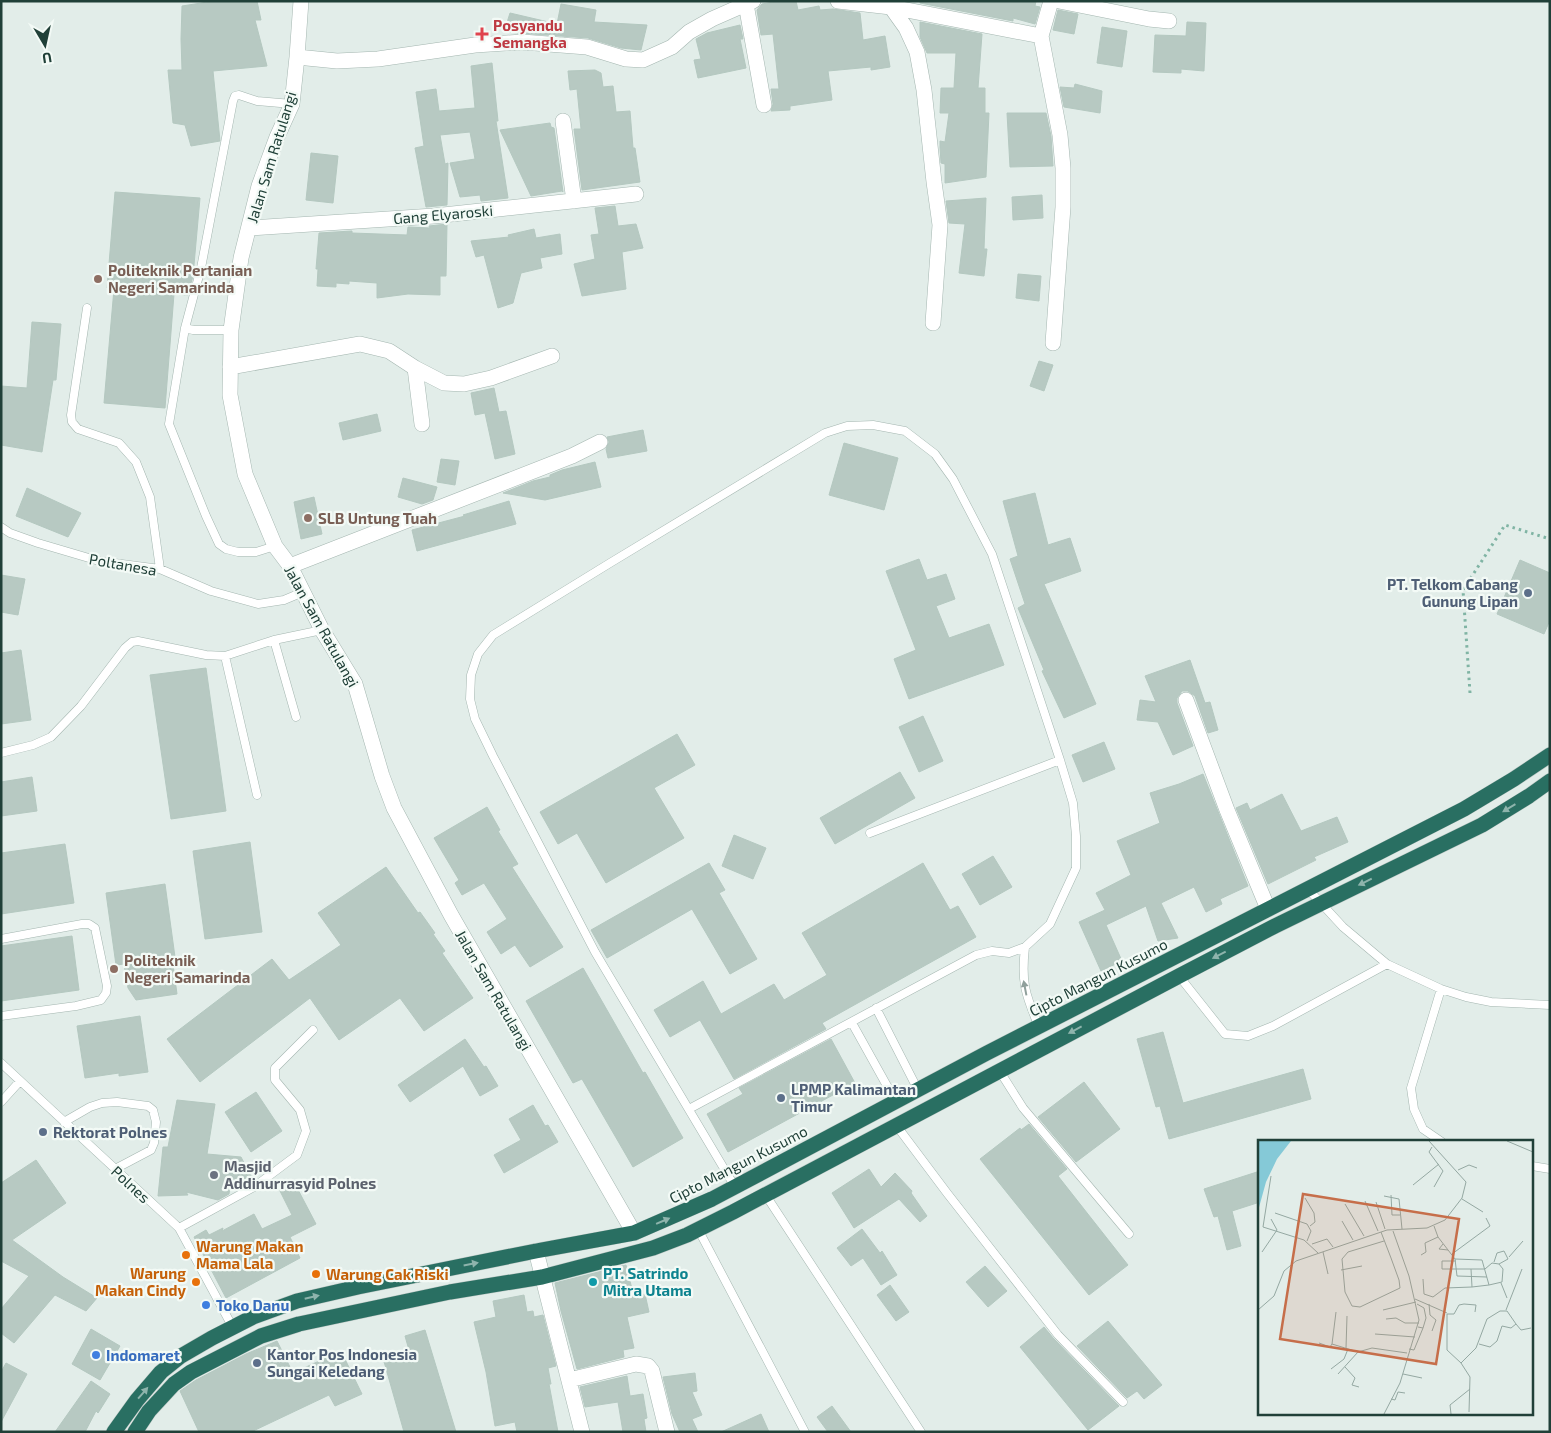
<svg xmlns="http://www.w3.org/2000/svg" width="1551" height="1433" viewBox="0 0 1551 1433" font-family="'Exo 2',sans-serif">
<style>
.building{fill:#b7c9c2;stroke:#b4c8c0}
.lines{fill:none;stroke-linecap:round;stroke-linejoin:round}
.lane-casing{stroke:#a4b6b0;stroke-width:9}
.street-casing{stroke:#a4b6b0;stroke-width:16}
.highway-casing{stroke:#c1cac7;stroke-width:16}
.path{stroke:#80b4a4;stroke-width:3;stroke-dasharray:2.5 4;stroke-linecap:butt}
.lane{stroke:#fff;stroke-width:8}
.street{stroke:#fff;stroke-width:15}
.highway{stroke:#296f62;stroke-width:15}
.oneway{fill:#8eb4ac}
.oneway2{fill:#90a09c}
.health-dot{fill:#e0444e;stroke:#f3faf6;stroke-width:2}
.education-dot{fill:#8d6e63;stroke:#f3faf6;stroke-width:2}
.service-dot{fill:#5c6f8a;stroke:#f3faf6;stroke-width:2}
.worship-dot{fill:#6b7280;stroke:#f3faf6;stroke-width:2}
.food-dot{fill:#e8710a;stroke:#f3faf6;stroke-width:2}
.culture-dot{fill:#0f9aa8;stroke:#f3faf6;stroke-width:2}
.shop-dot{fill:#3f7fe0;stroke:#f3faf6;stroke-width:2}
.labels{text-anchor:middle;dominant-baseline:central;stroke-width:4.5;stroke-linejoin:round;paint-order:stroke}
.health-label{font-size:15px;font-weight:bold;fill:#be3a42;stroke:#f3faf6;text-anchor:start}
.street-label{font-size:15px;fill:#204038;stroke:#f3faf6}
.education-label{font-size:15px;font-weight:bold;fill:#785e54;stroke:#f3faf6;text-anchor:start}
.service-label{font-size:15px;font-weight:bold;fill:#4e5e75;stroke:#f3faf6;text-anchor:start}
.worship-label{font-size:15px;font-weight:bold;fill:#5b616d;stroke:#f3faf6;text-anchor:start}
.food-label{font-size:15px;font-weight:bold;fill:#c56008;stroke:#f3faf6;text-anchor:start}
.culture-label{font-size:15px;font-weight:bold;fill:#0d838f;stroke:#f3faf6;text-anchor:start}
.shop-label{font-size:15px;font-weight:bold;fill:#366cbe;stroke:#f3faf6;text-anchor:start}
.inset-road{fill:none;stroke:#94a8a2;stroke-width:1}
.view{fill:#c66e4a;fill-opacity:0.15;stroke:#c66e4a;stroke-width:2.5}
.inset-edge{fill:none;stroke:#204038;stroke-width:2.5}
</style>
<rect width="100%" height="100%" fill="#e2ede9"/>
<!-- building -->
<path class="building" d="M214,1h43l4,19h-6l12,46 -54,5 7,70 -29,5 -6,-21 -12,-2 -5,-53h14l-1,-31 1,-33z
M779,1h17l2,9 21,-4 1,4 13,-1 27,4 3,27 22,-4 5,31 -19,3v-3l-43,4 4,29 -42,6v4l-19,1 2,-7 -2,-15h8l-6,-55 -12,1 -4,-25 5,-6z
M920,1h116l-1,5 5,1 -5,17 -22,-6v3l-93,-18z
M561,4l35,6 -2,12 53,3 -6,25 -20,-2 -33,-10 -84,-6 6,-19 47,11z
M1058,10l20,4 -4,20 -21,-4z
M920,22l62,12 -4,54h7v25h4l-3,64 -41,6v-19l-4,-1 -1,-16v-6l5,1 4,-29h-9l1,-25h13l2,-35h-29l-7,-16z
M1187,22l19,1 -2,48 -23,-2v4l-28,-1 2,-37 31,1z
M740,25l3,14h-3l6,29 -48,10 -4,-18 7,-1 -5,-20 11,-6z
M1102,27l25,4 -5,36 -25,-4z
M492,63l6,58h-2l12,77 -27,3 -1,-6 -20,2 -10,-34 25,-4 -5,-27 -30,3 5,29 3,-1 -1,42 -21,2 -11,-59 9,-2 -8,-54 20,-3 3,22 36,-3 -4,-42z
M595,70l6,3 2,14 10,-1 3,26 14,-1 3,37h2l5,34 -58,8 -8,-61h7l-4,-40 -7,1 -2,-19z
M1075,84l27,7 -2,22 -36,-6 -4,-20 14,1z
M1007,113h39l5,23 2,30 -43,1z
M550,123l1,4 3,1 9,64 -1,-1 -31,5 -31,-66z
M311,153l27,3 -5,47 -27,-3z
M115,192l85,6 -7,78 -5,19 -14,-1 -9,114 -61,-5 10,-114 -7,-1z
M1042,195l1,23 -30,2 -1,-23z
M986,198l-2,51h3l-3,27 -25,-3 6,-49 -16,-1 -3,-22z
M615,206l3,20 18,-2 7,24 -21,4 4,37 -44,7 -8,-32 21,-5 -4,-24 8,-1 -4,-26z
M447,224l-1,52h-6v19l-32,-1 -31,4v-15l-28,-2v3l-13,-1v4l-19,-1 1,-17h-2l3,-36 33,-2v2l55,2 1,-8 22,1 -1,-2z
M534,229l2,9 24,-4 2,20 -22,4 2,10 -21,5 -8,30 -15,5 -14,-53 -8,2 -5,-16 38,-4 -1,-2z
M1018,274l23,2 -2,25 -23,-3z
M32,322l29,2 -5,56h-3l-11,72 -41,-7v-59l26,2z
M1039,361l14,4 -9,26 -14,-5z
M494,388l5,24 7,-1 9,43 -20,5 -10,-46 -10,2 -4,-22z
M377,414l4,17 -38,9 -4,-17z
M643,430l4,21 -39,7 -2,-9 3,-7 -2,-5z
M844,443l54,15 -14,52 -55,-15z
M441,459l18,2 -4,24 -18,-3z
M595,462l6,25 -56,13 -42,-7 30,-12 17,-4v-2l12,-5z
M403,478l34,9 -4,13 -11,4 -24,-7z
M27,488l54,25 -13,24 -52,-21z
M1035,493l13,52 22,-7 11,33 -37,13 52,120 -32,14 -22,-47 2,-1 -26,-62 7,-4 -15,-45 8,-3 -15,-55z
M314,497l8,37 -21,5 -7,-37z
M509,501l7,23 -99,27 -5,-21 53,-14 -2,-1z
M919,559l8,21 19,-6 9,25 -19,7 13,32 40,-14 15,41 -95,34 -15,-40 22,-9 -30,-79z
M1520,560l30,13v47l-6,14 -47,-20z
M1,575l24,4 -7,36 -17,-3z
M21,650l10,70 -30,4v-71z
M1190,660l15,43 5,-1 8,28 -10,3 -13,-37 -7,-5h-6l-5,7v5l16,43 -20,9 -15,-33 -21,-2 3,-20 16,2 -11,-26z
M206,668l20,143 -55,8 -21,-144z
M923,716l20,45 -24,11 -20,-45z
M677,734l18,31 -41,23 30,50 -78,45 -29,-50 -19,11 -18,-32z
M1104,742l11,27 -32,13 -11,-27z
M900,772l15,26 -80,46 -15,-26z
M1203,774l45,112 -28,13 2,5 -16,8 -12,-25 -33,16 17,35 -20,3 -12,-35 -40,19 16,36 -21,10 -22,-49 26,-12 -9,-17 35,-18 -14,-34 43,-18 -10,-30 29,-9z
M32,777l5,34 -36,5v-34z
M1282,794l19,37 36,-14 11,25 -34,15 2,3 -48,24 -32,-76 11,-5 3,7z
M487,807l13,23 -2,1 20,33 -6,3 51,80 -33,20 -15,-22 -14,9 -14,-22 20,-13 -23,-36 -22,12 -7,-12 4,-3 -25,-42z
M734,835l32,13 -13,31 -31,-13z
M250,842l12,90 -57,7 -12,-88z
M65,844l9,59 -73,11v-61z
M993,856l19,31 -32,18 -18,-31z
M709,863l16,27 -6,3 38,66 -27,15 -38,-65 -85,49 -16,-28z
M923,863l27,47 8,-4 18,31 -154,86 4,6 -92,50 -34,-59 -30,17 -16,-27 49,-29 18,33 53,-30 10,16 43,-25 -25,-42z
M386,867l32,46 2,-1 15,21 -2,1 12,17 -3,2 31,45 -49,33 -24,-33 -61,42 -29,-42 -110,84 -33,-43 105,-80 17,21 52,-35 -23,-32z
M165,884l10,73h-3l5,37 -41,6 -8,-12 -4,-24 -8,1 -10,-72z
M72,936l7,54 -78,11v-55z
M583,968l60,105 2,-1 38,66 -50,29 -51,-88 -9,4 -47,-82z
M140,1016l8,56 -29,4v-3l-34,5 -8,-52z
M1163,1032l20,71 120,-34 8,30 -142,40 -9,-33 -4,1 -19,-68z
M465,1039l19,28 2,-1 12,20 -18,10 -17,-30 -53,36 -12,-17z
M831,1039l24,44 -127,69 -21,-38 36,-20 -4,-6z
M1084,1082l36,47 -44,33 -38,-45z
M256,1092l26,39 -31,21 -26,-40z
M177,1100l38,4 -8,50 34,3 10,19 -21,11 -1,7 -11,6 -32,-8 2,3 -30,1 5,-49h5z
M533,1105l12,21 3,-1 10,17 -54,31 -10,-18 27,-15 -12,-21z
M1029,1124l38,45 -9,7 70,89 -39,30 -109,-136 40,-31 1,2z
M36,1160l30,43 -54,37 51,37 34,21 -11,13 -31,-16 -41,48 -13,-10v-24l28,-33 -28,-15v-78z
M869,1169l12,18 14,-14 17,18 -1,2 16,23 -7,6 -21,-23 -45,29 -22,-35z
M1260,1171v31l-28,9 9,35 -14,4 -9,-34 -4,1 -10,-28z
M294,1182l22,42 -26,13 10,21 -74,40 -32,-61 12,-7 3,5 14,-7 -1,3 32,-17 8,15 30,-14 -13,-26z
M862,1229l18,24 2,-2 15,24 -16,10 -18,-27 -12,8 -14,-18z
M626,1265l8,32 11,-3 4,18 -22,5 7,31 -11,2 1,7 -47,12 -16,-58 -6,-28z
M985,1266l22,25 -19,16 -22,-25z
M890,1285l19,27 -13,9 -19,-26z
M524,1295l3,17 6,-1 1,6 9,-2 13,51 -8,2 3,16h-2l9,48h-41l-2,-10 -20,4 -9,-54 -12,-50 22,-5 -3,-16z
M1108,1321l54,64 -18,14 -7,-8 -10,7 -50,-52z
M1044,1327l10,12 65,67 -31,24 -68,-83z
M91,1329l29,17 -20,34 -28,-16z
M425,1330l31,102h-52l-21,-74 26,-8 -4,-14z
M277,1341l16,32 48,-22 21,43 -27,12 -6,-11 -78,37h-52l-19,-41 16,-11 50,-26z
M6,1363l21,11 -26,48v-50z
M695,1373l2,18 -5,1 10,23 -10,4 6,13h-18l-8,-18 -9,-37z
M627,1376l3,20 13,-2 4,24 -3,1 2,13h-23l-5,-30 -33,5 -5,-20z
M91,1381l19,13 -12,19 -2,-2 -11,21h-30z
M832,1406l19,26h-23l-11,-15z
M761,1414l8,18h-48z"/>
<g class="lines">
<defs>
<path id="lane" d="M87,308l-16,107 1,7 6,7 41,14 17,19 14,35 10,72
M185,328l-16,96 37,92 13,28 7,5 12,3h18l19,-6
M231,330h-38l-8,-2 16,-60 32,-167 2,-5 4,-1 18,6 35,3
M1,527l9,6 28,10 61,18 61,8 51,22 47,13 26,-4 19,-8
M274,640l48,-10
M225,656l49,-16 22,77
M1,753l32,-8 18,-8 30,-31 44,-58 7,-6 6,-1 68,14 19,1 32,139
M870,833l190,-73
M1308,889l35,38 44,37 54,25 25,8 25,5 59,3
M1,939l81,-15h7l6,4 12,58 -1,7 -5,7 -25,6 -75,10
M1025,947c-4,35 0,47 14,80
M1179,976l46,58 23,2 25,-10 114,-62
M1441,989l-30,99 3,21 9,20 19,13
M876,1008l42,82
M852,1023l44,79
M1,1063l178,165 53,98
M999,1070l24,38 106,126
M1,1102l19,-21
M689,1109l287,-154 16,-4 17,2 16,-6 25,-23 26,-56v-32l-3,-33 -13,-43 -68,-206 -39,-75 -18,-25 -30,-23 -32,-6 -26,1 -22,7 -215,130 -117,72 -15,19 -7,21 -1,24 5,20 18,37 102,196 140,235
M64,1122l26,-15 12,-4 15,-1 31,4 5,4 3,12 -2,21 -3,7 -36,19
M896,1125l51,68 111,142 65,67
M1532,1166l18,3
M765,1194l156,238
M179,1228l75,-41 43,-32 9,-24 -6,-21 -25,-30v-12l38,-38
M698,1229l107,203"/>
<path id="street" d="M301,1l-4,56 -5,47 -15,33 -18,49 -18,72 -10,72 -1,65 15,79 30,72 15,20 32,64 33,54 27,92 12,32 57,107 183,318
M838,1l53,6 150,29
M1051,1l-10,35 19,99 3,33v39l-10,136
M1059,1l90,18 20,2
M746,4l18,101
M891,7l15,21 11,24 7,38 10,92 6,43 -7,98
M297,57l40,4 41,-2 97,-14 47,-3 65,5 39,12 17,1 29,-13 17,-15 23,-13 41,-18
M563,121l11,80
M249,228l185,-12 202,-22
M230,367l130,-23 29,7 26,17 29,15 20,1 27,-6 61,-22
M415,368l7,56
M290,566l282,-110 28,-14
M1186,700l41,110 41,99
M536,1251l46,181
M569,1380l67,-16 12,2 4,5 15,61"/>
<path id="highway" d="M114,1432l23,-32 24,-28 20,-16 31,-18 41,-21 44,-16 61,-14 178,-36 98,-18 78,-34 275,-146 477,-244 50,-30 36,-24
M135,1432l14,-21 25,-27 17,-12 70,-36 38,-12 151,-32 92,-15 111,-29 34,-13 46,-23 446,-236 96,-50 207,-101 47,-29 21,-15"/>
</defs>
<!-- lane casing -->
<use href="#lane" class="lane-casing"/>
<!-- street casing -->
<use href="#street" class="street-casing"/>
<!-- highway casing -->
<use href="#highway" class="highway-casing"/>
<!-- path -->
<path class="path" d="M1470,693l-7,-103 42,-65 45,14"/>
<!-- lane -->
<use href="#lane" class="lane"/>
<!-- street -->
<use href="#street" class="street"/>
<!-- highway -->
<use href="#highway" class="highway"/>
</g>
<!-- one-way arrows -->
<defs><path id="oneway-solid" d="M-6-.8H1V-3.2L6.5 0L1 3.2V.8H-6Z" transform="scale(1.25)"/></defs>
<g class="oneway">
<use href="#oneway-solid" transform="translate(1509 808) rotate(149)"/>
<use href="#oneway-solid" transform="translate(1365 882) rotate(154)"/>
<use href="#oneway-solid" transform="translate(1219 955) rotate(153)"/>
<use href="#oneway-solid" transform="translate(1075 1030) rotate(152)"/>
<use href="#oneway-solid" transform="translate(663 1221) rotate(-23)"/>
<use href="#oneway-solid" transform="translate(471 1264) rotate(-11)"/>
<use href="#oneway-solid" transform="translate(312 1297) rotate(-13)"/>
<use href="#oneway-solid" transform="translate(143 1393) rotate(-49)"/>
</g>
<use class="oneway2" href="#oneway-solid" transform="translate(1025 988) rotate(-101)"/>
<!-- markers -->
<path class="health-dot" d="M479.5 26.5h5v5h5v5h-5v5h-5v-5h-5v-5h5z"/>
<g class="education-dot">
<circle cx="98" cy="279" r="5"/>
<circle cx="308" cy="518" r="5"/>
<circle cx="114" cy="969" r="5"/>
</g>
<g class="service-dot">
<circle cx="1528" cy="593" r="5"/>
<circle cx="781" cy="1098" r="5"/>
<circle cx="43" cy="1132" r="5"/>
<circle cx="257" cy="1363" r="5"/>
</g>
<circle class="worship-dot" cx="214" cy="1175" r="5"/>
<g class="food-dot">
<circle cx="186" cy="1255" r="5"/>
<circle cx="316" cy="1274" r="5"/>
<circle cx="196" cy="1282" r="5"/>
</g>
<circle class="culture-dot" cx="593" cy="1282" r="5"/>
<g class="shop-dot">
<circle cx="206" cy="1305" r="5"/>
<circle cx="96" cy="1355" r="5"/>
</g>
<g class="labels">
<!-- health labels -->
<g class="health-label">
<text x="493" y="25">Posyandu<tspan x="493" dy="17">Semangka</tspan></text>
</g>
<!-- street labels -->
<g class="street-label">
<text transform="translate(271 157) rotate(-73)">Jalan Sam Ratulangi</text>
<text transform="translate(443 214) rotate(-5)">Gang Elyaroski</text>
<text transform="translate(123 564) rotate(10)">Poltanesa</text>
<text transform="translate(322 626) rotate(61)">Jalan Sam Ratulangi</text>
<text transform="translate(1098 977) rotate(-27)">Cipto Mangun Kusumo</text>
<text transform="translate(494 990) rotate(60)">Jalan Sam Ratulangi</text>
<text transform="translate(738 1164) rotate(-27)">Cipto Mangun Kusumo</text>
<text transform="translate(131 1184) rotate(43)">Polnes</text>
</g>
<!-- education labels -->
<g class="education-label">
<text x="108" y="270">Politeknik Pertanian<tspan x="108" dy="17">Negeri Samarinda</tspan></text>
<text x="318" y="518">SLB Untung Tuah</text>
<text x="124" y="960">Politeknik<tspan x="124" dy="17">Negeri Samarinda</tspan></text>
</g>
<!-- service labels -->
<g class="service-label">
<text x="1518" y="584" text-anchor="end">PT. Telkom Cabang<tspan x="1518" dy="17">Gunung Lipan</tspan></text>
<text x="791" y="1089">LPMP Kalimantan<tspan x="791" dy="17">Timur</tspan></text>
<text x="53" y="1132">Rektorat Polnes</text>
<text x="267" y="1354">Kantor Pos Indonesia<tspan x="267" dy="17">Sungai Keledang</tspan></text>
</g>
<!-- worship labels -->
<g class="worship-label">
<text x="224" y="1166">Masjid<tspan x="224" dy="17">Addinurrasyid Polnes</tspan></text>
</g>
<!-- food labels -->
<g class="food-label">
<text x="196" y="1246">Warung Makan<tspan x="196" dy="17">Mama Lala</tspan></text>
<text x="186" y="1273" text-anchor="end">Warung<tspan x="186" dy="17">Makan Cindy</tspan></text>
<text x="326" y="1274">Warung Cak Riski</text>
</g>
<!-- culture labels -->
<g class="culture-label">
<text x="603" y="1273">PT. Satrindo<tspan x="603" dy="17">Mitra Utama</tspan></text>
</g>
<!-- shop labels -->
<g class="shop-label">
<text x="216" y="1305">Toko Danu</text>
<text x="106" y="1355">Indomaret</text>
</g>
</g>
<!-- overview -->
<g transform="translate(1258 1140)">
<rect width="275" height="275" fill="#e2ede9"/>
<path d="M0,1h33l-14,18 -11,23 -8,29z" fill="#85c9d7"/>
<path class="inset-road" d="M249,1l26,11M174,7l-3,5 14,19 -9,16M200,30l11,-5 8,3M13,36l-8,51 41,13 14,13M155,45l26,-21M133,55l1,20h8M126,56l15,3 3,30M47,58l9,15 1,9 -5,4M204,59l21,13M107,61l13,30M118,62l9,27M87,64l19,32M17,73l32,11 4,7 -4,10M84,81l11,19M176,86l4,11 17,22 2,17 30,1M123,92l10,26 8,22 1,8 -40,19 -8,-1 -7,-14 -3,-33 6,-7 36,-11M54,104l15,-5 6,8M185,104l-4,5 9,1M4,112l15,-22 -6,-11M65,112l5,22M194,114l38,-28 -4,-8M163,115l5,-3 -1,-9 13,-6M251,117l14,-16M197,119l27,1 7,25 -17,2M198,121h-14v8h43l7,-6 7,1 4,5 -1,13 -13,3M236,122l3,-9 7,-2 4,8 -9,5M83,130l21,-4M165,139l1,15 9,3 12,-9 27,-1 -1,-18M243,143l6,15M157,159l32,14M159,164l7,4 2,10 -3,10M171,164l1,11 6,5 -4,11M0,170l16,-14 10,-25 12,-10 91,-31 40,-2 18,-8 17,-22 4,-16 -37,-41M125,170l33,-8M248,170l16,-41M128,179l10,-1 9,5h14M258,184l5,6 10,-2M117,194l40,3M61,203l11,4 2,-3M74,204l26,8 14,-4 35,5M74,204l4,-32M88,208l1,-32M151,209l5,1 9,-22 -5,-1M203,223l15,-15 11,-29 13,-8h7l9,13 -5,4 -9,-2 -5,15 -7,6 -11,-3M87,227l10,11 -3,7 7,2M73,229l13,-10 4,-10M80,234l20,-22M145,234l19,4M133,259l4,1 3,-8 7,1M211,272l1,-35 -9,-14 -14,-13v-36h7l5,-9 5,-1 12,1 -1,7M126,274l16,-31 19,-63 -10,-44 -16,-45M193,274l-1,-9 20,-16"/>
<path class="view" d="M45,54l156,25 -23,145 -156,-25z"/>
<rect width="275" height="275" class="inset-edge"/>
</g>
<!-- border -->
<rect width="1551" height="1433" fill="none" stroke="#204038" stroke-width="5"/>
<!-- north arrow -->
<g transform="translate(45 45) rotate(171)" stroke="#f3faf6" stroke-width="4" paint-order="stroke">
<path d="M0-4L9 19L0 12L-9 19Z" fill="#204038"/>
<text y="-8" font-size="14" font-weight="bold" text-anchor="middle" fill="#204038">U</text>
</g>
</svg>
